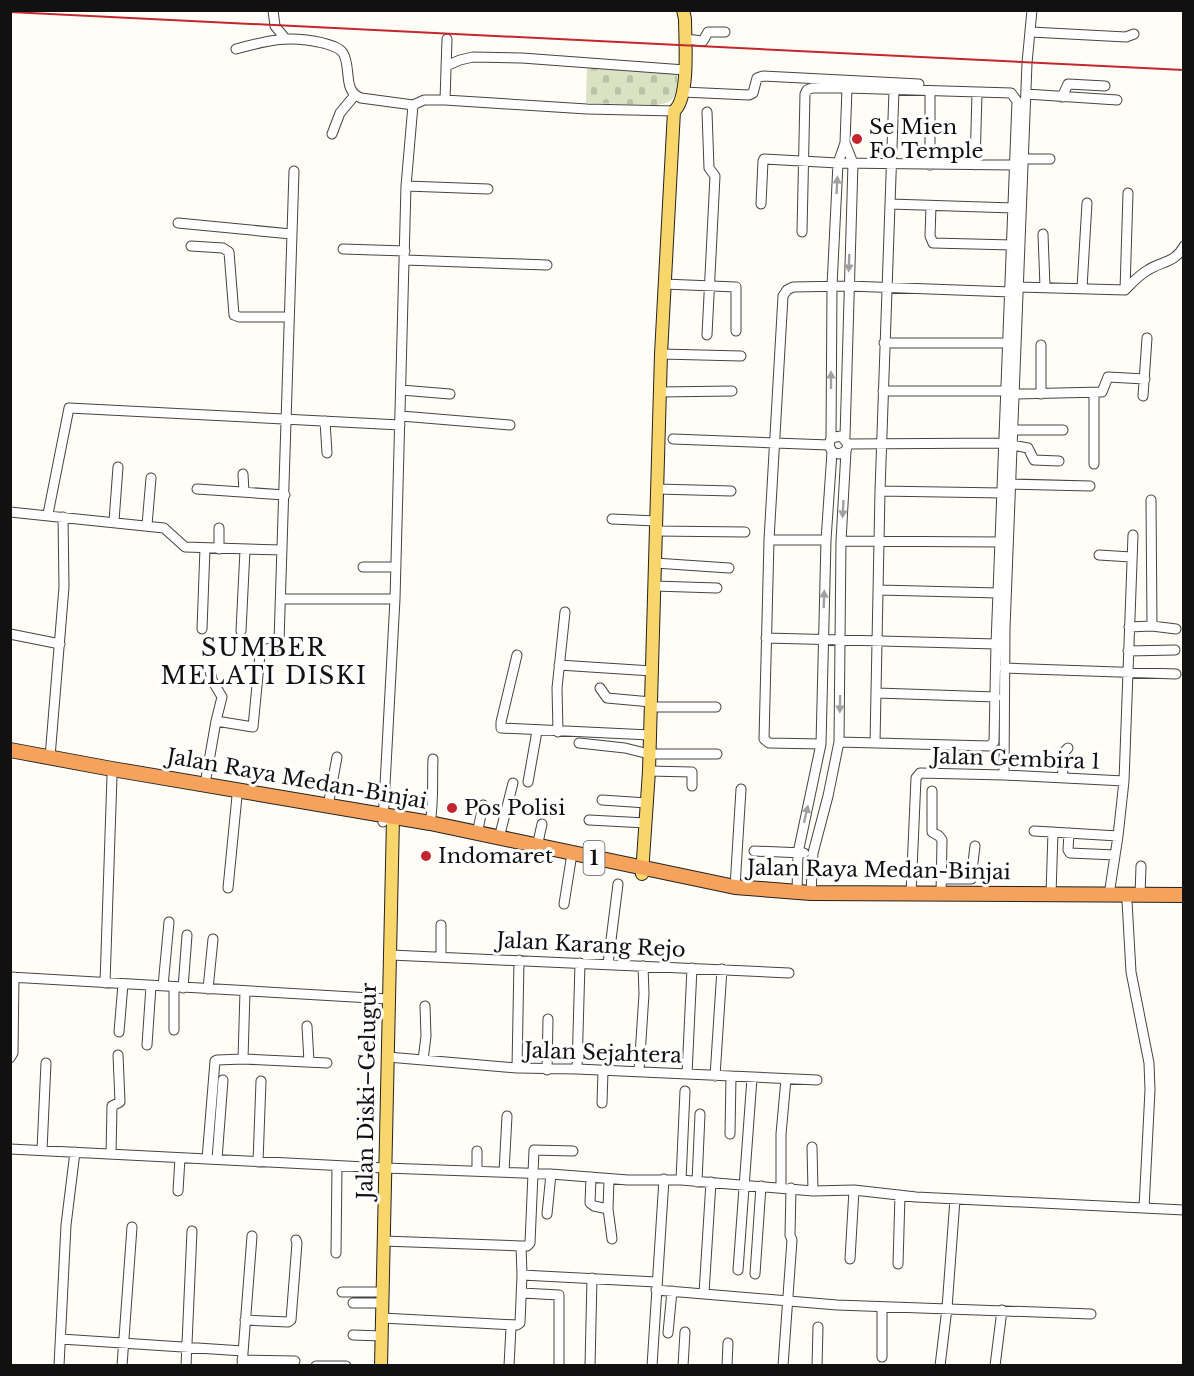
<svg xmlns="http://www.w3.org/2000/svg" width="1194" height="1376" viewBox="0 0 1194 1376" font-family="'Libre Baskerville',serif">
<style>
.cemetery{fill:url(#cemetery-stones)}
.lines{fill:none;stroke-linecap:round;stroke-linejoin:round}
.minor-casing{stroke:#444;stroke-width:11}
.major-casing{stroke:#222;stroke-width:14}
.highway-casing{stroke:#222;stroke-width:16}
.minor{stroke:#fff;stroke-width:9}
.major{stroke:#f9d66b;stroke-width:12}
.highway{stroke:#f5a25d;stroke-width:14}
.rail{stroke:#c4262e;stroke-width:2}
.oneway{fill:#a0a0a0}
.poi-dot{fill:#c4262e;stroke:#fff;stroke-width:2}
.labels{text-anchor:middle;dominant-baseline:central;stroke-width:6;stroke-linejoin:round;paint-order:stroke}
.shield{fill:#fff;stroke:#585858;stroke-width:1.5}
.shield-label{font-size:20px;font-weight:bold;fill:#111}
.poi-label{font-size:21px;fill:#111;stroke:#fff;text-anchor:start}
.street-label{font-size:21px;fill:#111;stroke:#fff}
.quarter-label{font-size:24px;letter-spacing:1.5px;fill:#111;stroke:#fff}
</style>
<defs>
<pattern id="cemetery-stones" width="16" height="16" patternUnits="userSpaceOnUse" patternTransform="scale(1.5)"><rect width="16" height="16" fill="#d9e3c4"/><path d="M2 7V4a2 2 0 0 1 4 0v3zM10 15v-3a2 2 0 0 1 4 0v3z" fill="#b9c2a7"/></pattern>
</defs>
<rect width="100%" height="100%" fill="#fffdf5"/>
<!-- cemetery -->
<path class="cemetery" d="M587,64l90,8c0,19 1,31 -21,33l-70,-2z"/>
<g class="lines">
<defs>
<path id="minor" d="M273,10l2,16 9,11
M1031,32l95,5 8,-3
M685,39l18,2 5,-9h17
M236,49c33,-9 53,-14 87,-6 7,2 16,4 20,10 9,15 -1,38 18,45l52,7 11,-5h21l142,9 87,2
M446,66l14,-6 13,-3 49,1 163,12
M930,91v74
M683,92l66,3 4,-2 4,-15 6,-2 156,8
M1026,94l91,6
M1062,97l6,-13 37,2
M445,100l2,-61
M332,134l8,-21 15,-18
M1023,159h27
M975,165l2,-72
M406,186l82,3
M761,204l2,-43 1,-2 74,4 177,2
M890,204l123,4
M931,206l-1,30 3,7 79,2
M178,223l113,11
M802,232l3,-138 2,-4 5,-2h35l164,5 6,8 -21,543 -2,98 -5,4 -150,-4
M1043,234l2,53
M191,246l32,2 6,4 5,63 5,2h50
M343,249l62,2
M405,260l142,5
M664,284l72,3v44
M1019,287l106,3c7,-7 14,-15 23,-20 14,-9 27,-7 36,-24
M1082,288l5,-85
M1125,290l3,-97
M707,335l8,-159 -6,-8 -2,-56
M884,343h124
M1041,345v49
M661,354l80,2
M401,390l49,4
M883,391h123
M659,392l73,-1
M1015,394l87,-2 6,-15 37,2
M1143,396l4,-58
M401,416l109,9
M325,421l2,32
M1013,430h50
M845,437l8,-274 -8,-20
M831,438l1,-152 6,-123 7,-20 2,-55
M673,439l156,6
M848,444l156,-1
M1012,445l16,3 6,12 25,1
M1094,464v-71
M243,474l1,18
M1011,484l79,2
M197,489l88,6
M657,489l74,2
M880,491l122,2
M1151,500l1,126
M10,512l154,16 21,19 97,3
M48,514l21,-106 331,17
M612,519l44,2
M114,521l4,-54
M147,525l4,-47
M656,531l89,1
M769,540h57
M841,541l159,1
M219,549v-21
M1099,555l32,2
M655,563l74,5
M363,567h33
M654,586l63,2
M879,590l119,3
M282,599h113
M1129,627l23,-1 24,3
M202,629l3,-81
M241,631l4,-81
M10,634l50,10
M766,638l230,6
M1128,651l47,-1
M517,655l-16,67v6l149,7
M559,665l93,6
M1004,668l172,6
M210,671l2,9 10,17 -6,24
M600,688l7,10 44,4
M877,693l119,4
M650,707h66
M558,732l-1,-44 8,-76
M579,743l46,5 24,6h68
M875,743l5,-252 14,-401
M821,744l-52,-1 -5,-4 5,-199 14,-244 4,-6 6,-3 55,-1 163,6
M50,757l14,-170 -1,-70
M649,771l43,1v14
M1004,775l1,-147 22,-565 5,-53
M1062,778l3,-27 3,-3
M528,782l9,-51
M205,784l11,-63 37,6 7,-73 3,-4 14,-4 2,-5 15,-470
M932,791v41l7,4 3,4 -1,54
M602,800l45,3
M328,806l9,-49
M589,820l57,3
M383,822l12,-223 11,-413 7,-81
M430,823c4,-21 2,-42 3,-64
M1034,831l84,5
M1069,833l-1,17 2,3 45,2
M477,834l6,-29
M499,838l14,-55
M537,847l5,-23
M754,851l50,2
M942,879h29l4,-33
M735,887l6,-98
M228,888l9,-92
M797,892l1,-39 23,-109 5,-204 6,-88
M811,893l2,-40 15,-57 11,-54 2,-201 5,-90 2,-7 -7,-8 -10,2 -2,7 3,7 7,2 7,-3
M911,893l5,-115 4,-5 84,2 120,6
M1051,894l2,-62
M1109,895l9,-59 6,-55 9,-246
M1140,895l1,-29
M1127,901l4,71 18,91 1,27 -6,118
M564,904l7,-44
M391,955l398,18
M441,957v-32
M608,964l10,-80
M10,977l378,22
M105,983l7,-207
M163,986l6,-64
M183,988l4,-53
M208,989l5,-50
M307,1026l2,36
M174,1030v-43
M119,1032l4,-48
M147,1045l4,-59
M388,1057l129,11 60,1 240,11
M10,1058l3,-5 1,-76
M243,1059l2,-68
M423,1060l3,-24 -1,-30
M517,1068l2,-108
M577,1069l3,-106
M547,1070l1,-51
M639,1071l5,-77 -1,-28
M687,1074l5,-106
M715,1076l7,-107
M602,1103l1,-32
M730,1134l1,-58
M812,1147l1,44
M10,1149l375,19 166,6 77,6h53l132,11 41,-1 62,7 268,13
M42,1150l4,-87
M111,1154l1,-48 8,-4 -2,-47
M207,1159l8,-98 2,-1 26,-1 84,4
M217,1159l6,-79
M258,1162l3,-81
M477,1171v-20
M504,1172l3,-56
M591,1177l-1,26 4,3 14,3
M609,1179l-1,30 4,30
M681,1180l4,-89
M697,1182l3,-68
M781,1187v-53l5,-55
M178,1191l2,-33
M547,1214l4,-40
M521,1246h6l3,-3 4,-93 39,1
M336,1253l1,-87
M850,1259l4,-69
M898,1264l2,-69
M738,1270l14,-192
M755,1274l6,-88
M522,1275l134,7
M656,1290l181,15 254,9
M342,1292h41
M522,1293l37,2v71
M704,1293l7,-111
M353,1303h30
M382,1318l135,7 3,-2 2,-48 -1,-29 -138,-5
M245,1320l43,2 3,-2 6,-77 -1,-3
M668,1333l4,-42
M353,1335l29,1
M61,1339l182,12
M882,1357v-50
M242,1360l53,1
M59,1366l7,-141 9,-73
M122,1366l10,-139
M186,1366l6,-135
M242,1366l10,-130
M316,1366h30
M509,1366l2,-39
M590,1366l2,-88
M652,1366l12,-187
M683,1366l2,-34
M727,1366l1,-23
M783,1366l9,-126 -2,-5 1,-47
M817,1366l1,-39
M940,1366l7,-58 8,-109
M995,1366l7,-56"/>
<path id="major" d="M642,874l7,-103 12,-417 13,-243c16,-13 11,-72 11,-92l-2,-9
M381,1366l12,-548"/>
<path id="highway" d="M10,750l102,19 318,54 305,64 76,6 373,2"/>
</defs>
<!-- minor casing -->
<use href="#minor" class="minor-casing"/>
<!-- major casing -->
<use href="#major" class="major-casing"/>
<!-- highway casing -->
<use href="#highway" class="highway-casing"/>
<!-- minor -->
<use href="#minor" class="minor"/>
<!-- major -->
<use href="#major" class="major"/>
<!-- highway -->
<use href="#highway" class="highway"/>
<!-- rail -->
<path class="rail" d="M10,12l1174,58"/>
</g>
<!-- one-way arrows -->
<defs><path id="oneway-solid" d="M-6-.8H1V-3.2L6.5 0L1 3.2V.8H-6Z" transform="scale(1.5)"/></defs>
<g class="oneway">
<use href="#oneway-solid" transform="translate(837 185) rotate(-87)"/>
<use href="#oneway-solid" transform="translate(849 263) rotate(92)"/>
<use href="#oneway-solid" transform="translate(831 380) rotate(-90)"/>
<use href="#oneway-solid" transform="translate(843 509) rotate(93)"/>
<use href="#oneway-solid" transform="translate(824 599) rotate(-88)"/>
<use href="#oneway-solid" transform="translate(840 704) rotate(91)"/>
<use href="#oneway-solid" transform="translate(806 814) rotate(-77)"/>
</g>
<!-- markers -->
<g class="poi-dot">
<circle cx="857" cy="139" r="6"/>
<circle cx="452" cy="808" r="6"/>
<circle cx="426" cy="856" r="6"/>
</g>
<g class="labels">
<!-- shield labels -->
<rect class="shield" x="583.5" y="841" width="21" height="34" rx="4.5"/>
<g class="shield-label">
<text x="594" y="858">1</text>
</g>
<!-- poi labels -->
<g class="poi-label">
<text x="869" y="127">Se Mien<tspan x="869" dy="24">Fo Temple</tspan></text>
<text x="464" y="808">Pos Polisi</text>
<text x="438" y="856">Indomaret</text>
</g>
<!-- street labels -->
<g class="street-label">
<text transform="translate(1016 759) rotate(2)">Jalan Gembira 1</text>
<text transform="translate(297 779) rotate(10)">Jalan Raya Medan-Binjai</text>
<text transform="translate(879 870) rotate(1)">Jalan Raya Medan-Binjai</text>
<text transform="translate(591 945) rotate(3)">Jalan Karang Rejo</text>
<text transform="translate(603 1053) rotate(2)">Jalan Sejahtera</text>
<text transform="translate(367 1091) rotate(-89)">Jalan Diski–Gelugur</text>
</g>
<!-- quarter labels -->
<g class="quarter-label">
<text x="264" y="647">SUMBER<tspan x="264" dy="28">MELATI DISKI</tspan></text>
</g>
</g>
<!-- border -->
<rect width="1194" height="1376" fill="none" stroke="#111111" stroke-width="24"/>
</svg>
